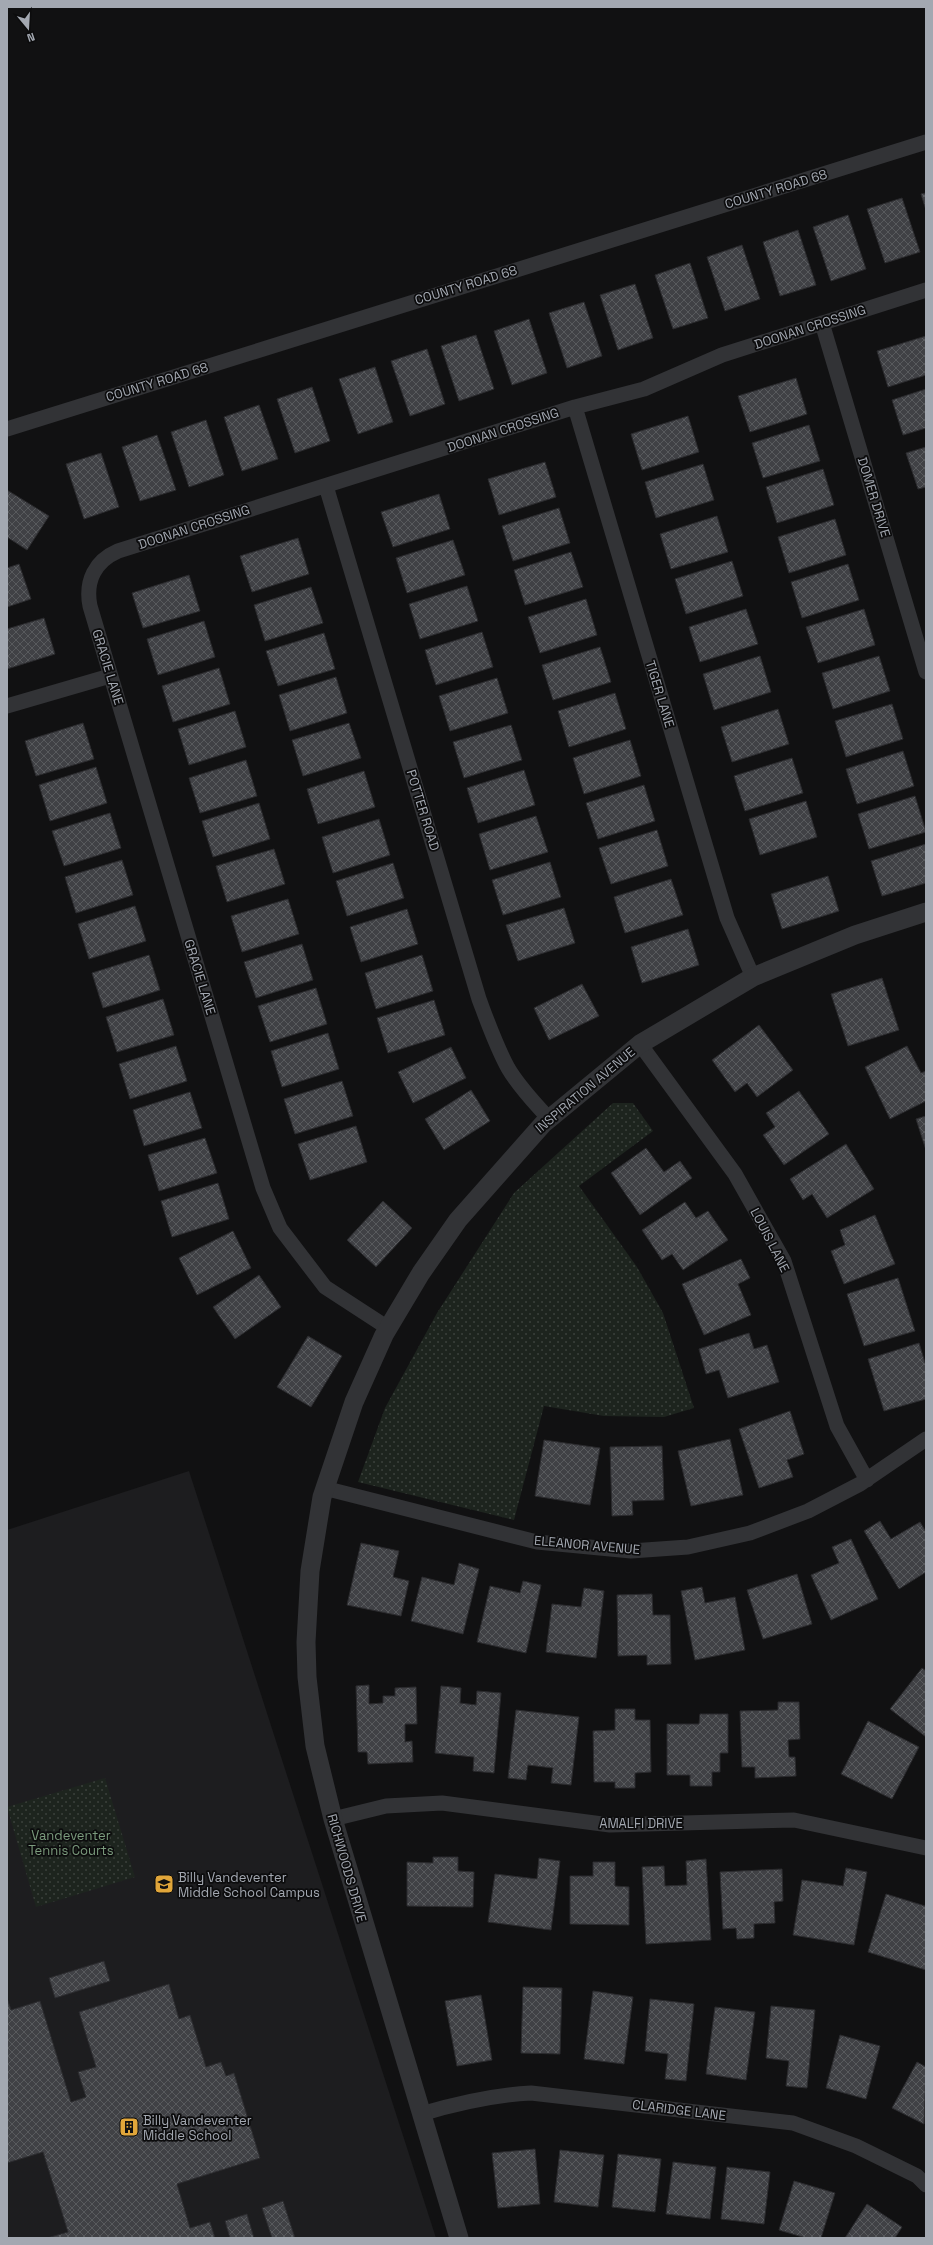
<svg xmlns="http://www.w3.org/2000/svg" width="933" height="2245" viewBox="0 0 933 2245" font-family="'Space Grotesk',sans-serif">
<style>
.built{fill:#1d1d1f}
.park{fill:url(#park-dots)}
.building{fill:url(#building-cross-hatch);stroke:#2b2b2e}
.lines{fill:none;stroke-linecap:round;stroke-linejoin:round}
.minor{stroke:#323336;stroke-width:15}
.tertiary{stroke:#323336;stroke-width:19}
.labels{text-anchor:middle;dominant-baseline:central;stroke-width:3.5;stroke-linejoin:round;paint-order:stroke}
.street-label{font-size:13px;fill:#a3a8b1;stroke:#0c0c0d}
.park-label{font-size:13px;fill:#7b9b7d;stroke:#0c0c0d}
.poi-label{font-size:13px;fill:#a3a8b1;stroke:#0c0c0d;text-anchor:start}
</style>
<defs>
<pattern id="park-dots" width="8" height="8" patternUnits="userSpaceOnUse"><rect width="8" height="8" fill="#1d241e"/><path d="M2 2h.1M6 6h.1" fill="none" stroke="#3b413c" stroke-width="1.8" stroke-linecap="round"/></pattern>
<pattern id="building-cross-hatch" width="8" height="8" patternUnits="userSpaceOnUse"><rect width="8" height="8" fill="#404145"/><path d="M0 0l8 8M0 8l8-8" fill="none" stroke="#585a5d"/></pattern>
</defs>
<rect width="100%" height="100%" fill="#111112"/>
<!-- built -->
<path class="built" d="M189,1471l247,767h-429v-708z"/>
<!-- park -->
<path class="park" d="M613,1103h20l20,28 -74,55 58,81 26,46 31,95 -30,9 -60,-1 -60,-10 -30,114 -156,-38 27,-74 52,-95 77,-120z
M105,1778l30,99 -99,30 -29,-100z"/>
<!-- building -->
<path class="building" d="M926,193v17l-5,-16z
M902,198l18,54 -35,11 -18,-54z
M848,215l18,54 -35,12 -18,-54z
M798,230l18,55 -36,11 -17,-54z
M742,245l18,54 -35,12 -18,-54z
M690,263l18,55 -35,11 -18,-54z
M635,284l18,54 -35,12 -18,-55z
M584,302l18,54 -35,12 -18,-55z
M529,319l18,54 -35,12 -18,-54z
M476,335l18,54 -35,12 -18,-55z
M926,336v39l-38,12 -11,-36z
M427,349l18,55 -35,12 -19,-55z
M375,367l18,55 -35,12 -19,-55z
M796,378l11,36 -57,18 -12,-36z
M312,387l18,54 -35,12 -18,-54z
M926,389v39l-23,7 -11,-35z
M259,405l19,54 -36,12 -18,-54z
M688,416l11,36 -57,18 -11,-36z
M206,420l18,55 -35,12 -18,-55z
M809,425l11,36 -57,17 -11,-35z
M157,435l19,55 -36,11 -18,-54z
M926,447v40l-8,2 -12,-36z
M101,453l18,54 -35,12 -18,-55z
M545,462l11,35 -57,18 -11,-36z
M703,464l11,36 -58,18 -11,-36z
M823,469l11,36 -57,18 -11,-36z
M7,490l42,26 -22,34 -20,-13z
M439,494l11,35 -57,18 -12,-35z
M559,508l11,35 -57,18 -11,-35z
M717,516l11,36 -57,17 -11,-35z
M835,519l11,36 -57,18 -11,-36z
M298,538l11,36 -57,18 -12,-36z
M453,540l12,35 -58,18 -11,-35z
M571,552l12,35 -58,18 -11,-35z
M732,561l11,35 -57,18 -11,-35z
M19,564l12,35 -24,8v-39z
M848,564l11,36 -57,18 -11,-36z
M189,575l11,36 -57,17 -11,-35z
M467,586l11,35 -58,18 -11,-35z
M311,587l12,36 -58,18 -11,-36z
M586,599l11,36 -57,18 -12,-36z
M746,609l12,35 -58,18 -11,-35z
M864,609l11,36 -57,18 -12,-36z
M44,618l11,36 -48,15v-40z
M204,621l11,36 -57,18 -11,-36z
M482,632l11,35 -57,18 -11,-35z
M324,633l11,36 -57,17 -12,-35z
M600,647l11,35 -58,18 -11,-35z
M760,656l11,36 -57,18 -11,-36z
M879,656l11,35 -57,18 -11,-36z
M219,668l11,36 -57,18 -11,-36z
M336,677l11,36 -57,18 -11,-36z
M497,678l11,35 -58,18 -11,-35z
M615,693l11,36 -57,18 -11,-36z
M892,704l11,35 -57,18 -11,-36z
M778,709l11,35 -57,18 -11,-35z
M235,711l11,36 -57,18 -11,-36z
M83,723l11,36 -58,17 -11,-35z
M349,723l12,35 -58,18 -11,-36z
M511,725l11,35 -58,18 -11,-36z
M630,740l11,36 -57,18 -11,-36z
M903,751l11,35 -57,18 -11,-35z
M792,758l11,35 -58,18 -11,-35z
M246,760l11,36 -57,17 -11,-35z
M96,767l11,36 -57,18 -11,-36z
M524,770l11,35 -57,18 -11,-35z
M364,771l11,36 -57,17 -11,-35z
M644,785l11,36 -57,18 -12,-36z
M915,796l11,36 -57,17 -11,-35z
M806,801l11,36 -57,18 -11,-36z
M259,803l11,36 -57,18 -11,-36z
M110,813l11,35 -57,18 -12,-35z
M536,816l12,36 -58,18 -11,-36z
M379,819l11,36 -57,18 -11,-36z
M657,830l11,36 -57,18 -12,-36z
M926,844v39l-44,13 -11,-35z
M274,849l11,35 -58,18 -11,-36z
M122,860l11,35 -57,18 -11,-36z
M550,862l11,35 -58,18 -11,-35z
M393,863l11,35 -57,18 -11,-35z
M828,876l11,35 -57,18 -11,-35z
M671,879l12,36 -58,18 -11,-36z
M288,899l11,35 -57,18 -11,-36z
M135,906l11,35 -57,18 -11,-35z
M564,908l11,35 -57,18 -12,-36z
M407,909l11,35 -57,18 -11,-35z
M688,929l11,36 -57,18 -11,-36z
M302,944l11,36 -57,18 -12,-36z
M149,955l11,35 -57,18 -11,-35z
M422,955l11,36 -57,18 -11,-36z
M882,978l17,52 -51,16 -17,-52z
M582,984l17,32 -50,24 -15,-32z
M316,988l11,36 -57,18 -12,-36z
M163,999l11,36 -57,17 -11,-35z
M434,1000l11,35 -57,18 -11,-35z
M759,1025l34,45 -36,27 -10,-14 -12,9 -23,-32z
M328,1033l11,36 -57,18 -11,-36z
M176,1046l11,35 -57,18 -11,-35z
M907,1046l14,27 5,-2v30l-36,18 -25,-52z
M451,1047l15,31 -53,25 -15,-31z
M342,1081l11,35 -58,18 -11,-35z
M471,1090l19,31 -46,29 -19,-31z
M799,1091l30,43 -45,31 -21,-30 12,-8 -9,-14z
M190,1092l12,36 -58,18 -11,-36z
M926,1116v34l-10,-31z
M356,1126l11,36 -57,18 -12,-36z
M205,1138l12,35 -58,18 -11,-36z
M846,1144l28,45 -47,29 -15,-24 -9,6 -13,-21z
M646,1148l18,24 16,-11 12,17 -52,37 -29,-42z
M218,1183l11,36 -57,18 -11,-36z
M383,1201l29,27 -36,39 -29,-27z
M685,1202l11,16 12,-7 20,29 -45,30 -11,-16 -10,6 -20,-30z
M875,1215l20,49 -51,20 -13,-33 14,-6 -5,-15z
M233,1231l18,37 -54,27 -18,-37z
M741,1259l9,19 -12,6 13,31 -47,20 -22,-51z
M259,1275l22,32 -46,32 -22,-32z
M898,1278l17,53 -51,15 -17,-52z
M749,1333l5,16 13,-4 12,37 -51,16 -9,-28 -13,4 -7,-25z
M308,1336l34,20 -31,51 -34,-20z
M919,1343l7,23v33l-42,12 -16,-52z
M790,1411l14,43 -17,6 6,17 -34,11 -20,-59z
M730,1439l13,56 -52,11 -13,-55z
M544,1440l56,8 -10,57 -55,-9z
M662,1446l2,54 -32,1 1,14 -21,1 -2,-69z
M880,1521l11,18 29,-17 6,10v40l-27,17 -35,-58z
M851,1539l27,60 -47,21 -20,-45 28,-12 -7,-16z
M361,1543l38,8 -6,26 16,4 -8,35 -54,-11z
M459,1563l20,6 -16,65 -52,-13 11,-44 32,8z
M797,1574l15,50 -49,15 -16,-49z
M523,1581l18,4 -15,68 -49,-11 13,-56 30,7z
M702,1587l3,16 30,-6 10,53 -50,10 -14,-69z
M584,1588l20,3 -8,67 -50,-6 6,-48 29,3z
M652,1594l1,21h17l1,49 -24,1v-10l-29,1 -1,-61z
M922,1668l4,3v66l-36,-28z
M369,1685v19l14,-1v-7h12v-8l21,-1 1,37h-12v18l7,-1 1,21 -45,2 -1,-12h-9l-2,-66z
M441,1686l20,2 -1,15 16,2 1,-14 24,2 -7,80 -21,-2 1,-14 -39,-4z
M778,1702h21l1,37 -12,1 1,17h6l1,19 -41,2v-11h-13l-2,-56 38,-1z
M615,1709h20v11h15l1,52 -16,1v15h-20v-6h-21l-1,-51 22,-1z
M516,1710l63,7 -8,68 -20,-2 2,-15 -25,-3 -2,15 -18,-2z
M700,1714h28v39h-8v19h-8v14h-22v-11h-23v-51h32z
M868,1721l51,26 -27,52 -51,-25z
M433,1857h25v14l16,1 -1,35 -66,-1v-44l26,1z
M539,1858l21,3 -9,69 -63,-8 7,-48 42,5z
M706,1859l5,81 -65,4 -4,-77 22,-1 1,20 22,-1 -1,-24z
M593,1862h22v24l14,1v38l-59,-1v-48h23z
M846,1868l21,4 -13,73 -61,-10 9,-55 41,6z
M782,1869l1,32 -9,1 1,21 -21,1v14l-17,1 -1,-11 -13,1 -3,-57z
M886,1894l39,12 1,-4v68l-58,-18z
M104,1961l6,20 -55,17 -6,-20z
M169,1984l10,35 11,-4 16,52 15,-5 5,14 8,-3 26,85 -83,26 13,44 20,-6 5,16h-168l21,-6 -25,-80 -36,11v-165l4,12 29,-9 31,101 15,-5 -8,-25 18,-5 -17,-55z
M523,1987l39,1 -2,66 -39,-1z
M593,1991l40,6 -9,67 -40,-5z
M481,1995l11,65 -35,6 -12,-65z
M650,1999l44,5 -8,77 -21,-2 3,-25 -23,-3z
M771,2006l44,4 -8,78 -21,-2 3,-25 -23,-3z
M715,2007l40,5 -9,68 -40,-6z
M840,2035l40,11 -14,53 -40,-11z
M917,2062l9,5 -2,57 -32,-16z
M535,2149l5,55 -42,4 -6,-55z
M560,2150l44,5 -6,52 -44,-5z
M618,2154l43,5 -6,53 -43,-5z
M673,2162l43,5 -6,52 -44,-5z
M727,2167l43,5 -6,52 -43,-5z
M794,2181l41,12 -14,45h-15l-27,-8z
M283,2201l12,37h-23l-10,-30z
M867,2204l35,23 -7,11h-50z
M247,2214l7,24h-24l-5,-17z"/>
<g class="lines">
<!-- minor -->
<path class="minor" d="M822,323l104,349
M575,407l152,511 26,59
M7,429l919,-287
M326,486l153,513c9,24 17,47 29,69 11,19 27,35 41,51
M7,706l103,-30
M640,1044l95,130 49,87 53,165 30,54
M388,1328l-63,-41 -45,-59 -17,-40 -173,-582c-5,-25 5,-45 28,-55l457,-144 69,-18 78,-34 204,-65
M324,1488l213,54 94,9 57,-4 62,-14 58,-22 52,-27 66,-45
M333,1819l53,-13 56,-3 168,22 184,-5 132,28
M421,2114c37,-11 72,-19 110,-21l262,30 63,23 61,30 9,9"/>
<!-- tertiary -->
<path class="tertiary" d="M459,2238l-126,-419 -18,-73 -8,-69 -1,-35 4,-71 12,-74 32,-95 30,-67 37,-62 37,-53 85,-96 97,-80 113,-67 102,-42 71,-23"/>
</g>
<!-- icons -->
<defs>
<symbol id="school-square" viewBox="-11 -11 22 22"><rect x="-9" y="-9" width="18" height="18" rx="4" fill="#e1a63a" stroke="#0c0c0d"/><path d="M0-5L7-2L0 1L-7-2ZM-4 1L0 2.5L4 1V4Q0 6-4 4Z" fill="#111"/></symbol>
<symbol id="building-square" viewBox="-11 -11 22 22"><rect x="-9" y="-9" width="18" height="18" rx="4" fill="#e1a63a" stroke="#0c0c0d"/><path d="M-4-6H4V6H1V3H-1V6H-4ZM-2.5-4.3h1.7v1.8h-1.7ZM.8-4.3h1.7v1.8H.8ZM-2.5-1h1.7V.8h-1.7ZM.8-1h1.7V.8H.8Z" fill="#111"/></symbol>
</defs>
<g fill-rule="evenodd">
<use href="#school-square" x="153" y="1873" width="22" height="22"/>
<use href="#building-square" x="118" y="2116" width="22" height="22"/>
</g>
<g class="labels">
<!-- street labels -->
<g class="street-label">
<text transform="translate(776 189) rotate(-17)">COUNTY ROAD 68</text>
<text transform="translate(466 285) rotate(-17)">COUNTY ROAD 68</text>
<text transform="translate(810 327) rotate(-18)">DOONAN CROSSING</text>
<text transform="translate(157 382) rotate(-17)">COUNTY ROAD 68</text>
<text transform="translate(503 430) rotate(-18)">DOONAN CROSSING</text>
<text transform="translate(874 497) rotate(73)">DOMER DRIVE</text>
<text transform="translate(194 527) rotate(-18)">DOONAN CROSSING</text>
<text transform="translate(108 667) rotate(73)">GRACIE LANE</text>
<text transform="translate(660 694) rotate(73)">TIGER LANE</text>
<text transform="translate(423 810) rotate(73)">POTTER ROAD</text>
<text transform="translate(200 977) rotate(73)">GRACIE LANE</text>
<text transform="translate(585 1090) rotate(-40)">INSPIRATION AVENUE</text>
<text transform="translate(770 1240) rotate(63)">LOUIS LANE</text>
<text transform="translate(587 1545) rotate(5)">ELEANOR AVENUE</text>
<text x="641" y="1823">AMALFI DRIVE</text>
<text transform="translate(347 1868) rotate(74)">RICHWOODS DRIVE</text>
<text transform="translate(679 2110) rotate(7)">CLARIDGE LANE</text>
</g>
<!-- park labels -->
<g class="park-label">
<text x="71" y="1835">Vandeventer<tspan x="71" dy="15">Tennis Courts</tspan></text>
</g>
<!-- poi labels -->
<g class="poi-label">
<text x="178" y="1877">Billy Vandeventer<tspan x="178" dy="15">Middle School Campus</tspan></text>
<text x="143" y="2120">Billy Vandeventer<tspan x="143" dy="15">Middle School</tspan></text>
</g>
</g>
<!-- border -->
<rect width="933" height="2245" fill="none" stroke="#a3a8b1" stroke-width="16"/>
<!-- north arrow -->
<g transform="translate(28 28) rotate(162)" stroke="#0c0c0d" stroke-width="3" paint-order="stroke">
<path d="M0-3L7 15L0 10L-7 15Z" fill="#a3a8b1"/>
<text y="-6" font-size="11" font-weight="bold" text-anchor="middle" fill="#a3a8b1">N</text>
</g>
</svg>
